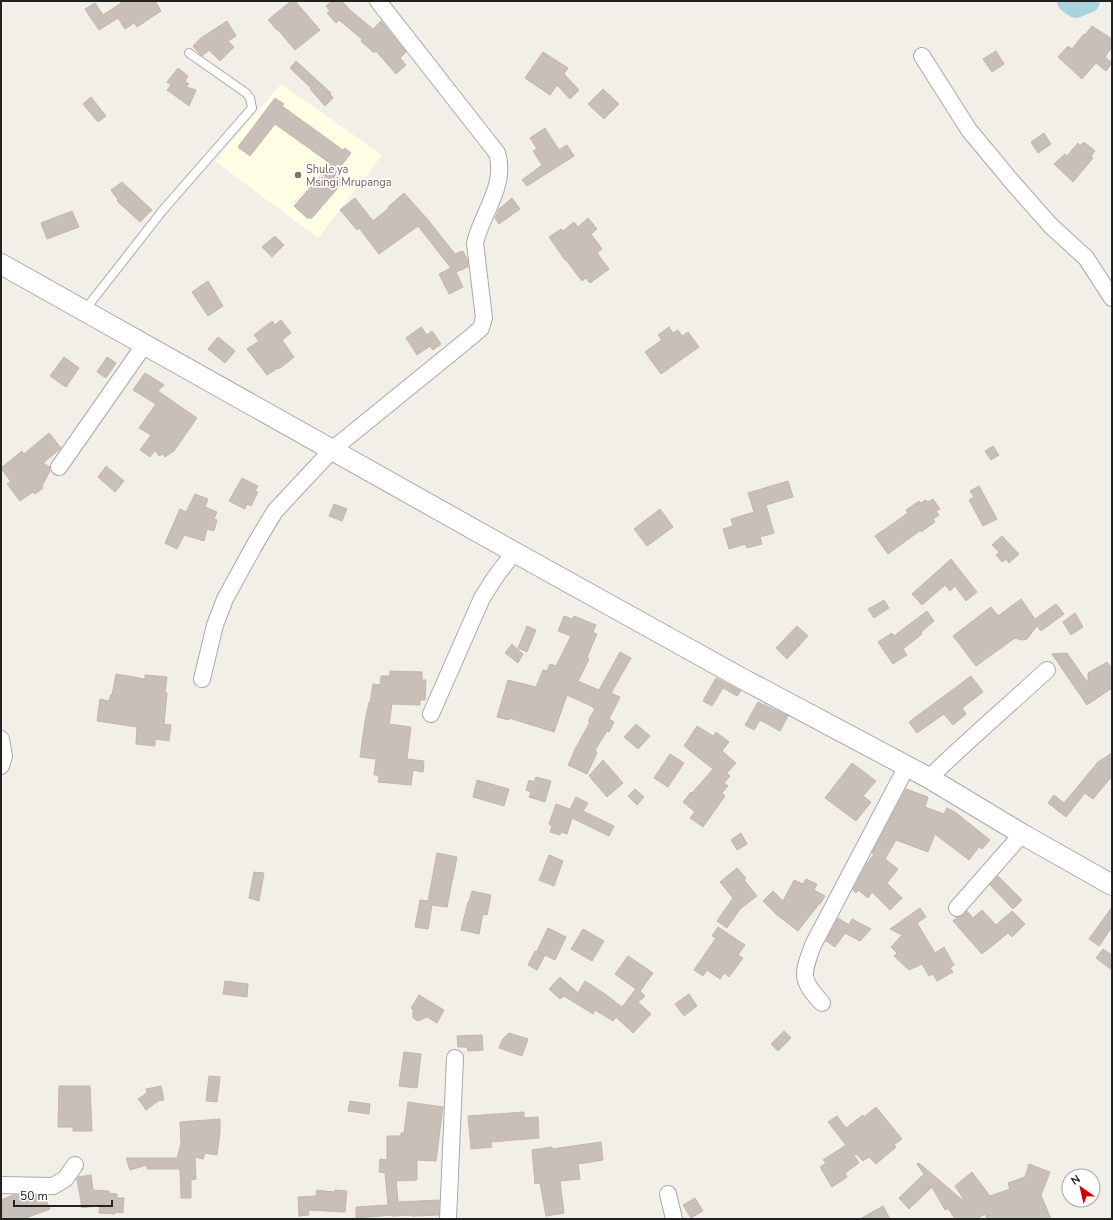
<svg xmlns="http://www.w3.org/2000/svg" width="1113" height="1220" viewBox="0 0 1113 1220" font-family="'Nunito Sans',sans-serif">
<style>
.education{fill:#ffffe5}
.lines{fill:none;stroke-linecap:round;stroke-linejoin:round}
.river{stroke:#aad3df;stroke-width:24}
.building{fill:#c7bfb8;stroke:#c4b6ab}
.service-casing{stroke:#a9a9a9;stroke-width:10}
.minor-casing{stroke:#a9a9a9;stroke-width:18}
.tertiary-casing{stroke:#a9a9a9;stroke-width:22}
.service{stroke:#fff;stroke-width:8}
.minor{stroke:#fff;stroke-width:16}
.tertiary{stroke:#fff;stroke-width:20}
.education-dot{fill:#8d6e63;stroke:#fff;stroke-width:1.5}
.labels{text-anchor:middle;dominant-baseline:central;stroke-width:3.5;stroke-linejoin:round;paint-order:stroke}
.education-label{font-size:11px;fill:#785e54;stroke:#fff;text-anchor:start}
</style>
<rect width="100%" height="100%" fill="#f2efe9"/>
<!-- education -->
<path class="education" d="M281,84l101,71 -64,83 -103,-77z"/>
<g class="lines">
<!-- river -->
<path class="river" d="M1069,1l7,5 12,-5"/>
</g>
<!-- building -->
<path class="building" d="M124,1h31l6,10 -24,16 -3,-4 -9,6 -7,-11 -19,12 -14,-21 10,-6 8,12z
M291,1h4l25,29 -25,20 -17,-20h-1l-9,-10z
M332,1h10l8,9 23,19 8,-8 25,31 -6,6 6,7 -10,9 -20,-23 -2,2 -13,-12 2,-1 -24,-20 -3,3 -9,-10 3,-2 -4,-5z
M227,21l9,15 -8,5 6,6 -14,14 -11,-11 -7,6 -2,-2 -7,-8 8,-8z
M1092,26l20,13v8l-7,10 7,6 -6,8 -10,-8 -14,16 -24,-22 10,-11 4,3 12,-15 1,1z
M996,51l8,13 -12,8 -9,-13z
M543,52l25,16 -4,6 15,16 -9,9 -13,-14 -7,10 -25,-17z
M296,61l35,32 -1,1 3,4 -8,8 -15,-17 1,-1 -21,-20z
M178,68l10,8 -3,5 4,3 -3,3 10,3 -7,16 -22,-16 4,-5 -4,-3z
M603,89l16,15 -15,15 -16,-15z
M91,97l15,19 -8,6 -15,-18z
M275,98l9,6 -2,2 61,44 2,-2 6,5 -16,21 8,8 -31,36h-5l-13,-12 37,-42 -56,-40 -25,32 -12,-9z
M545,128l14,22 8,-5 7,11 -47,30 -5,-6 20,-15 -9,-14 4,-2 -7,-11z
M1044,133l7,11 -13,9 -7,-11z
M1084,142l11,9 -4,5 2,2 -20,24 -19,-18 11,-10 2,2 11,-13 2,3z
M122,182l30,28 -12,12 -23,-21 1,-1 -7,-10z
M404,193l25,28 26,33 8,-3 5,10v6l-12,5 7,15 -14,7 -10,-20 12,-6 -33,-42 -39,28 -20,-26 -2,2 -17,-20 15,-12 18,23 16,-13 -1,-1z
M512,198l8,11 -21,15 -4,-6 4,-9z
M72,211l7,16 -32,12 -6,-16z
M588,218l9,11 -6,5 11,15 -5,4 12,16 -19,14 -4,-5 -4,3 -16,-21h-1l-16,-23 12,-8 2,2 11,-9 4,5z
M275,236l9,9 -12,12 -10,-10z
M208,281l15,25 -15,10 -16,-24z
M281,320l10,13 -9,7 12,17 -15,12 -1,-1 -11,7 -20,-26 12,-8 -5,-6 18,-14 3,4z
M421,327l6,8 5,-4 9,13 -8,6 -3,-4 -13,9 -11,-17z
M669,327l4,6 5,-3 4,6 6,-4 11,15 -38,27 -16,-22 17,-12 -4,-5z
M218,337l17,14 -10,12 -17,-14z
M64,357l15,11 -13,19 -16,-11z
M107,357l9,6 -10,15 -9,-6z
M145,373l19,12 -6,6 39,27 -23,33 -9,6 -2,-3 -4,2 -4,-6 -5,7 -10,-7 11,-15 -12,-7 17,-24 -23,-14z
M49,433l12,15 -18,15 7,4v4l-8,15 1,2 -8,6 -2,-2 -13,9 -13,-17 4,-2 -10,-14 21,-17 2,3z
M993,446l6,9 -8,5 -6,-9z
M106,466l18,15 -9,11 -17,-15z
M242,478l16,8 -3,5 3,1 -7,14 -4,-2 -2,5 -16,-8z
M788,481l5,16 -27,8 8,28 -14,4 2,7 -15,4 -2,-4 -16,5 -6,-20 10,-3 -2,-7 23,-7 -6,-19z
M979,486l18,33 -14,7 -14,-26 5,-3 -4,-6z
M195,494l13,5 -3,8 12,5 -3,7 3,1 -3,11 -7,-2 -3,12 -20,-6 -7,14 -12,-6 15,-34 6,3z
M933,499l7,10 -4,2 3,4 -6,4 2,3 -14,10v-2l-33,24 -13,-18 33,-23 -2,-3 13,-9 1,2 6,-3 2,2z
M334,504l13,5 -5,12 -13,-5z
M660,509l13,18 -26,19 -13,-17z
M1002,536l17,18 -10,9 -3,-4 -4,3 -6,-7 3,-3 -7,-7z
M951,559l26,33 -11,9 -11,-15 -5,5 -5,-6 -23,20 -10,-11z
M1021,599l14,20 21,-15 8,10 -23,17 -4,-5 -10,13 -6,1 -6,-2 -39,28 -23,-30 38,-29 7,9z
M884,600l5,8 -15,10 -6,-9z
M927,611l7,10 -13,11 1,2 -19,15 4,6 -14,9 -15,-22 14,-9 2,3z
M1075,613l8,14 -12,8 -8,-13z
M564,616l8,3 2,-3 22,9 -3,7 4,2 -10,23 2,2 -11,22 21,9 21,-38 11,6 -20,35 9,4 -11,22 5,3 -5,10 -2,-1 -12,19 2,3 -10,21 -19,-9 6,-13v-1l16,-29 -2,-1 7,-12 -4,-3 -24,-11 -13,37 -45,-14v2l-12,-3 11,-37 28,7 7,-17 4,1 3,-7 6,2 15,-30 -13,-5z
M527,626l9,4 -9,22 -9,-4z
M797,626l11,10 -21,23 -11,-11z
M512,644l11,10 -5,9 -13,-10z
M1067,653l21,30v-10l19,-11 5,7v19l-25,17 -35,-51z
M390,671l32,1v8h4l-1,20h-5v5l-28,-1 -3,20 22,3 -4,32 17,2 -1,11 -10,-2 -2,15 -33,-3 1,-7h-5l2,-16 -16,-2 5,-36 4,-19 1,1 3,-19 7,1 1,-9h9z
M116,674l29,5v-4l22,2 -2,16h2l-3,31 7,1 -2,16 -14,-2v7l-19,-2 1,-17 -40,-6 3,-22 9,2 2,-7 1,1z
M971,676l12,16 -21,16 4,6 -13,11 -9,-11 -27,19 -8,-11z
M716,678l25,13 -4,5 -14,-8 -11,18 -9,-5z
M758,702l30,14 -8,15 -20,-11 -6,10 -9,-5z
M636,724l14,12 -12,13 -14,-12z
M697,726l16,10 3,-4 13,10 -7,9 14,12 -9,10 3,3 -6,7 4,3 -6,7 3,3 -22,31 -13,-9 5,-6 -12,-10 8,-10 1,1 21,-24 -29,-23z
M1112,753v23l-19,23 -8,-6 -19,24 -18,-14 6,-8 10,8 34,-41z
M670,754l14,9 -16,24 -14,-9z
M603,760l20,23 -16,14 -18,-21z
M852,763l24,18 -13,15 8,6 -15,19 -31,-23z
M536,777l15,4 -6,21 -16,-5 2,-5 -5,-2 3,-10 5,2z
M477,780l32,9 -5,17 -31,-9z
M635,789l9,8 -7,8 -9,-9z
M906,789l22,8 -3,10 19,7 3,-6 8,4 35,28 -8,9 -3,-2 -10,13 -34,-26 -7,18 -32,-12 -11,19 13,10 -11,14 15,15 -12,12 -18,-18 -4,6 -10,-8 -2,3 -3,-3 13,-25 8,-11 -2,-1z
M576,797l12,6 -5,8 31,15 -5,10 -37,-18 -5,16 -6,-2 -1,3 -10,-3 2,-6 -3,-2 7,-20 14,5z
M741,833l6,11 -10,6 -6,-10z
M437,853l20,4 -10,50 -15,-2 -4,24 -13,-2 5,-27 8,1z
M549,855l14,6 -9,25 -15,-6z
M737,868l9,10 -2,2 13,16 -17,13 -13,19 -10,-7 16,-23 -13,-16z
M254,872l10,1 -5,28 -10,-3z
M998,876l24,24 -9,9 -23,-24z
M806,879l11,5 -3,6 11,6 -5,8h-1l-21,27 -21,-16 -14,-14 10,-10 10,10 11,-21 9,4z
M472,891l19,4 -4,20 -4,-1 -4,20 -18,-4 7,-28h1z
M1112,907v20l-13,19 -10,-7z
M920,908l6,9 -9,6 18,30 9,-6 10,18 -4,3 3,4 -16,9 -4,-7 -4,2 -7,-12 -13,6 -15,-14 3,-3 -6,-6 11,-12 -12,-6z
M982,910l14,15 16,-14 13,13 -13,13 -4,-4 -26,21 -29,-33 4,-4 7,-2 3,-4 6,7z
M838,918l11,7 3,-6 19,10 -11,12 -15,-8 -10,14 -9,-6z
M718,927l27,18 -7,10 5,3 -14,19 -5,-4 -4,6 -13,-9 -4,6 -9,-6 22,-32 -4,-2z
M548,928l18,9 -11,23 -18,-9z
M583,929l21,12 -12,20 -21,-12z
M1103,949l9,6v15l-16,-12z
M535,951l10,4 -8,15 -9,-5z
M628,956l25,17 -13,18 5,5 -7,6 13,12 -18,19 -17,-16 -3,4 -18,-11 -2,4 -29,-18 -4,3 -11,-10 11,-12 18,16 7,-12 20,13 17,13 14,-18 -21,-15z
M225,981l23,3 -1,13 -24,-3z
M689,994l8,12 -13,10 -9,-12z
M419,995l25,15 -7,13 -10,-6 -9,4 -5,-3v-8l-2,-2z
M784,1031l7,7 -13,13 -7,-7z
M509,1033l19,6 -6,17 -23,-8 3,-8z
M482,1035l1,15 -15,1 -1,-4h-9l-1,-11z
M404,1052l17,2 -4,34 -18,-2z
M209,1076l11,1 -3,25 -11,-1z
M59,1086h31l2,45h-19v-4h-15z
M161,1086l3,14 -6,1 -12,9 -8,-11 9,-6 -1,-4z
M350,1101l20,3 -1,10 -21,-3z
M408,1102l35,5 -7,54 -19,-1v20l-21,1 2,21 41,-2v15l-27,1v-1l-20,1v-1l-36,3v-11l32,-2 -3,-32 -6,-1 1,-13 7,1v-24h14v-3h3z
M876,1107l26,32 -8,6 2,2 -20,17 -7,-7 -6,4 -7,-7 -2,1 5,8 -14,10 2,4 -15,10 -12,-20 6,-4 -3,-3 23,-15 -18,-23 9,-6 9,12 17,-13 1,2z
M524,1112v6l14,-1 1,21 -48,4 1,5 -21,2 -3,-33z
M220,1119v13l-3,23 -12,-2 -2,6 -8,-2 1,22 -5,1v18h-10l-1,-29h-33v-4l-17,5 -4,-12h51l4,-14 -1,-22z
M601,1142l2,18 -25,4 2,15 -20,2 4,32 -18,3 -6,-33 -5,1 -3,-34 20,-3v2z
M919,1163l47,40 -11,-17 17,-14 18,24 20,-7 -2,-6 17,-6 4,-13 21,8 -9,23 10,24h-64l-2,-5 -9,5h-21l-7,-11 -3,2 -13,-23 -23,22 -10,-11 25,-24 -7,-10z
M91,1175l2,15 16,1v2l8,1v4h7l-1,15 -8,-1v2l-16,-1 1,-8 -18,3 -5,-29 1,-2z
M317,1190l17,2 1,-2 12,1 -2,21 -37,-2 1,5 -10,1 -1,-19 18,-1z
M13,1195h5l1,2 5,-2h12l1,4 7,-3 6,13 -27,10h-22v-19z
M695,1198l8,13 -12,7 -8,-13z
M883,1206l7,13h-30z"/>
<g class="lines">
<defs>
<path id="service" d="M84,311l79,-101 89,-102 -2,-10 -4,-5 -57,-40"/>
<path id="minor" d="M922,56l47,74 44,53 38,43 35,32 26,40
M59,467l86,-123
M202,679l13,-54 10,-26 29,-53 21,-35 58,-62 139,-113 9,-8 3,-10 -9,-75c7,-30 32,-58 22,-90l-119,-152
M431,714l51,-116 12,-19 20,-27
M1,739l3,17 -3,10
M929,778c38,-37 79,-72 118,-108
M957,908l65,-74
M822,1003c-22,-24 -20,-28 -9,-58l94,-179
M1,1185l52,1 12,-7 10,-14
M668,1194l6,25
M448,1219l7,-161"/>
<path id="tertiary" d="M1,264l513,288 227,126 188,100 93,56 90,51"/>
</defs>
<!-- service casing -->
<use href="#service" class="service-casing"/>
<!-- minor casing -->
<use href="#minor" class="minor-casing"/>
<!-- tertiary casing -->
<use href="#tertiary" class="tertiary-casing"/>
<!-- service -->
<use href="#service" class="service"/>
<!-- minor -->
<use href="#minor" class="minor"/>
<!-- tertiary -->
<use href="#tertiary" class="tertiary"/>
</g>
<!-- markers -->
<circle class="education-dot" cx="298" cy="175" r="4"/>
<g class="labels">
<!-- education labels -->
<g class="education-label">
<text x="306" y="169">Shule ya<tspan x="306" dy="13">Msingi Mrupanga</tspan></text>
</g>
</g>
<!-- border -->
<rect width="1113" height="1220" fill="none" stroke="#222222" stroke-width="4"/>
<!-- north arrow -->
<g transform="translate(1081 1188) rotate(326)"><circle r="19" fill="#ffffff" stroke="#a7a7a7"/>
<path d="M0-3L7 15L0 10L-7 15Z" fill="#d40000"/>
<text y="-6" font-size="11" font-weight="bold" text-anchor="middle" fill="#222222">N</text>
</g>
<!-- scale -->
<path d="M14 1200v6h98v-6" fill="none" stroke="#222222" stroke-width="2"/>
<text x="20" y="1200" font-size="12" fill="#222222" stroke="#ffffff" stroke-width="3" paint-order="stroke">50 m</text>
</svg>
